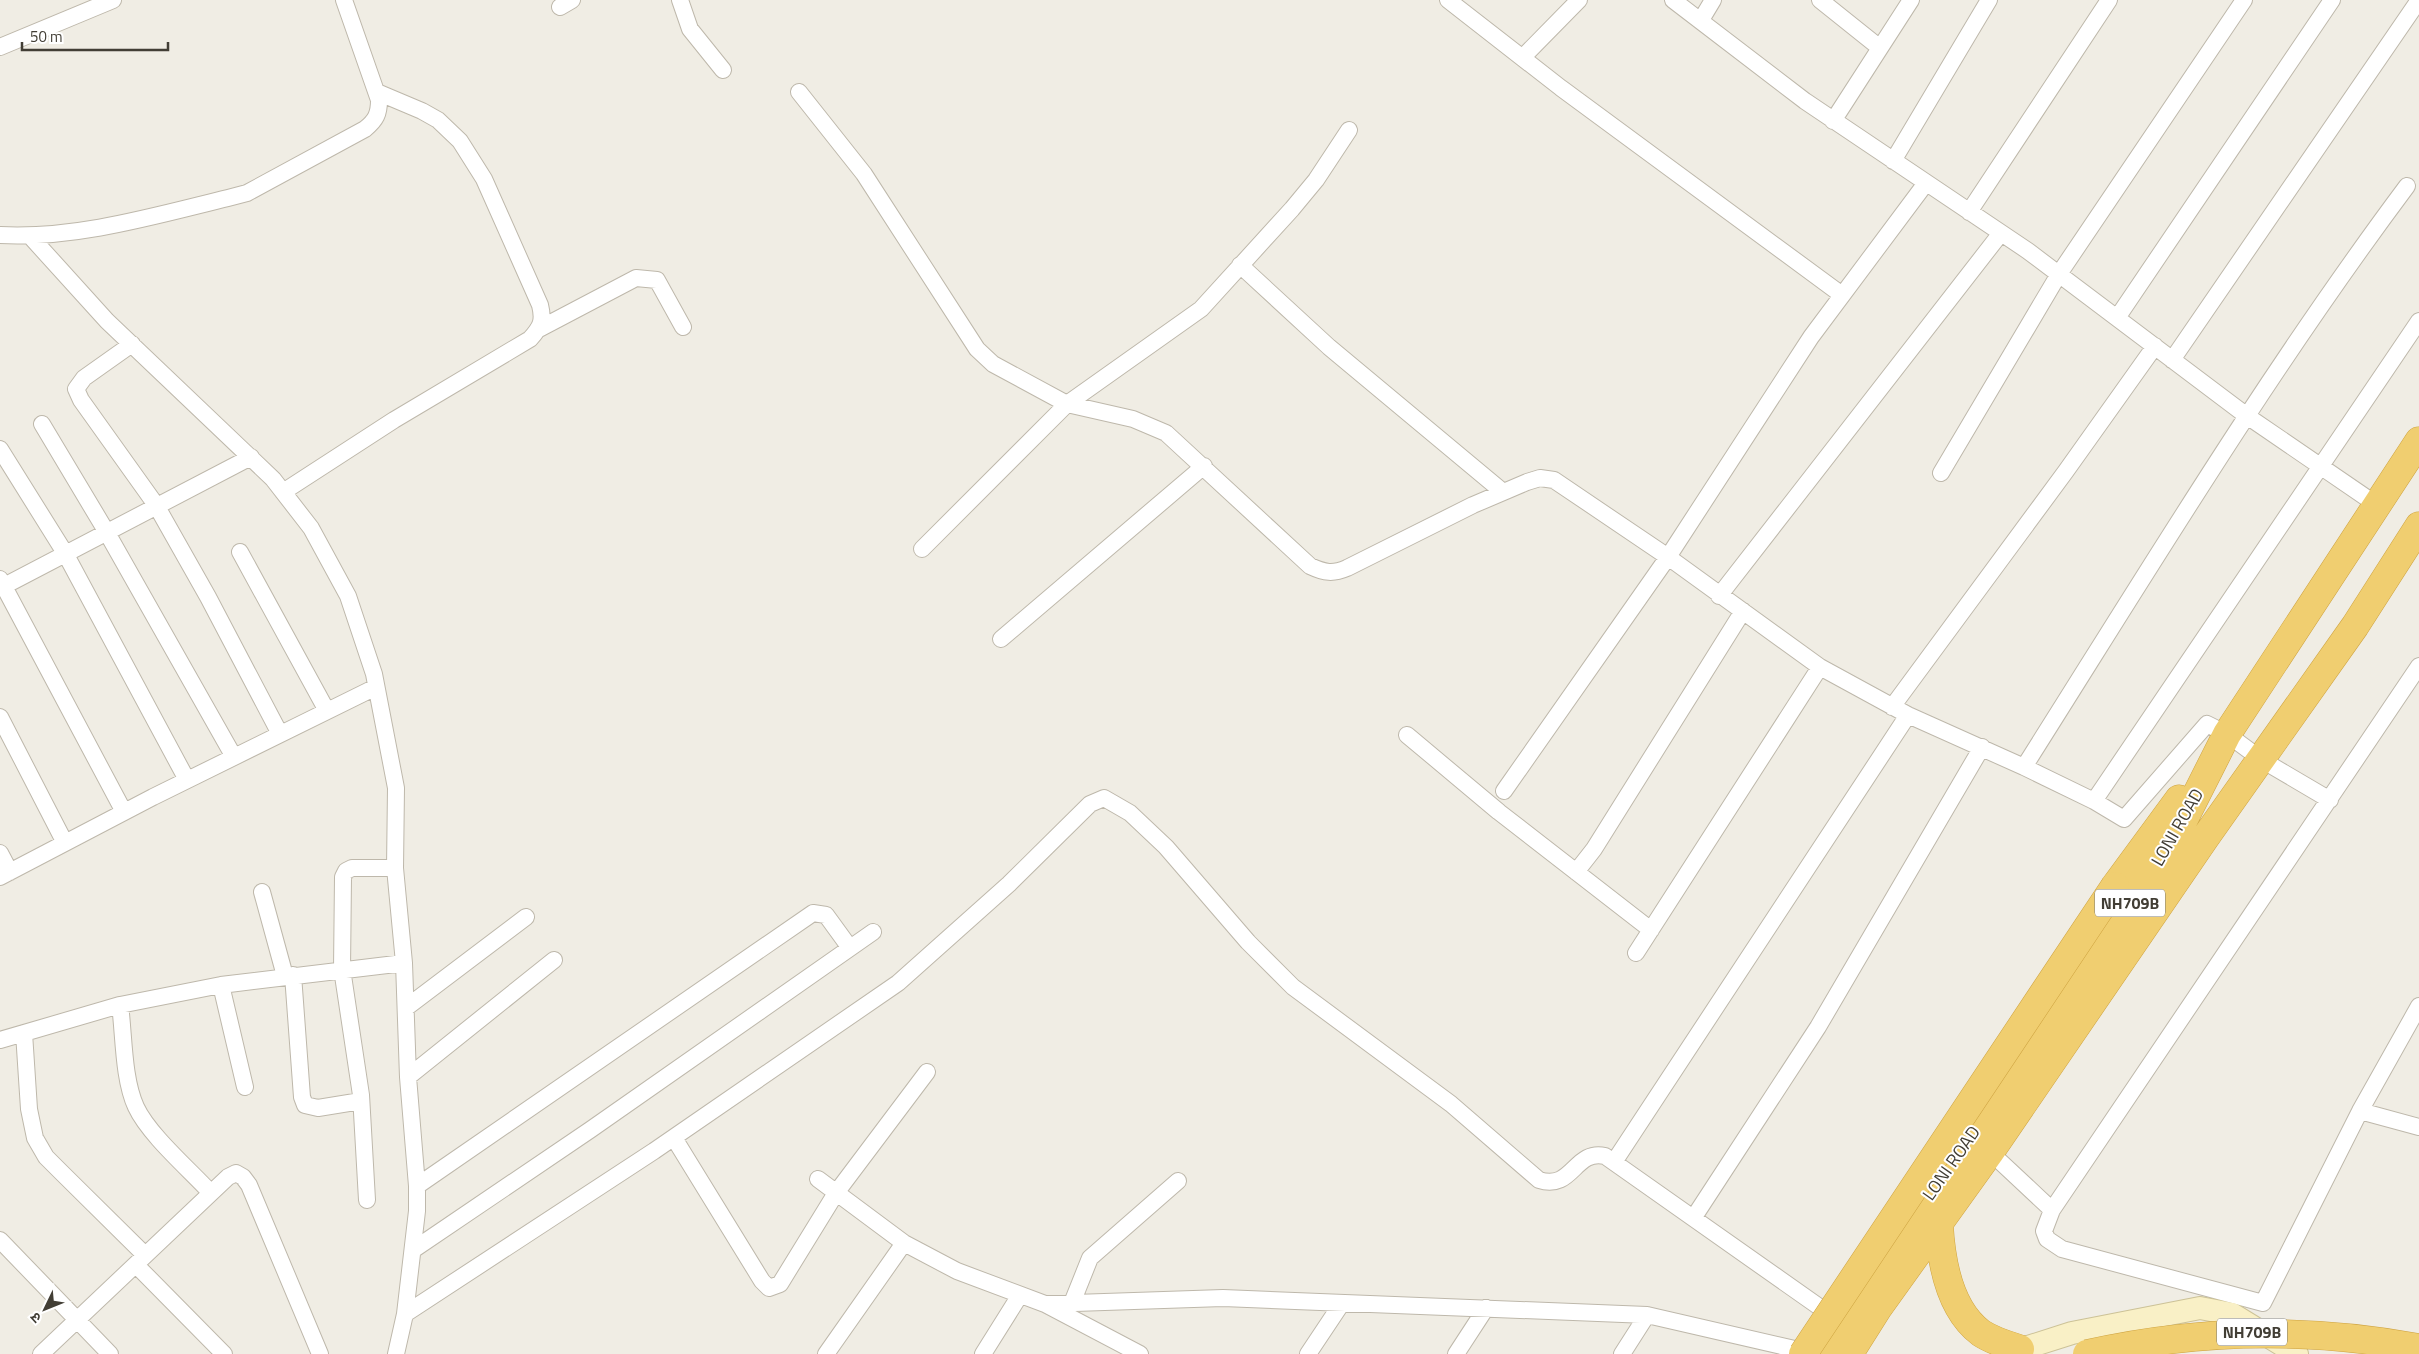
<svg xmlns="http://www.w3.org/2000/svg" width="2419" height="1354" viewBox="0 0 2419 1354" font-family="'Titillium Web','Noto Sans Devanagari',sans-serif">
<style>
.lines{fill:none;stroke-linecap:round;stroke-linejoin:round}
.street-casing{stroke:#beb8ab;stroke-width:18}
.secondary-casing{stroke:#ccc297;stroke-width:24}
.highway-casing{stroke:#cea341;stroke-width:29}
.street{stroke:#fff;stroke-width:16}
.secondary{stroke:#f9f0c6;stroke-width:22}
.highway{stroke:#f0ce70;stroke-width:28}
.highway-bridge-casing{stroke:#cea341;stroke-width:29;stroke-linecap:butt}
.highway-bridge{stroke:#f0ce70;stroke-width:28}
.labels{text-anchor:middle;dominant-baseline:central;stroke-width:4;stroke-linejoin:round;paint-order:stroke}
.shield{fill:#fff;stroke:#7b7872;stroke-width:1}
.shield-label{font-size:16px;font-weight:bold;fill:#423e35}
.street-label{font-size:18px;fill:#423e35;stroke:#fff}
</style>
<rect width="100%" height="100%" fill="#f0ede4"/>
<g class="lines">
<defs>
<path id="street" d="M680,0l10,29 33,41
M1448,0l113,88 281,207
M1673,0l132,101 223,150 219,165 130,89
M1820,0l60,48
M560,7l12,-7
M1701,20l12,-20
M0,47l113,-47
M1523,57l56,-57
M799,92l65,82 113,175 16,15 74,40 66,15 33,14 144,133c15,7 23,8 37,2l126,-63 54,-23 13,-4 14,2 114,77 152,110 88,48 116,52 70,34 30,18 83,-95 20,10 35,26 68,40
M1833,121l78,-121
M1893,161l96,-161
M1969,212l140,-212
M0,235c76,4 154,-19 228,-37l19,-5 118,-64c11,-9 14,-15 14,-29l-35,-100
M30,236l77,85 166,158 38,49 37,68 26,78 22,114 -1,80 9,95 4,114 9,109v25l-12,103 -9,40
M1240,265l89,82 174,145
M2117,318l215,-318
M539,329l97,-51 21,2 26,47
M132,344l-48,34 -8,11 5,11 75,105 52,92 72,137
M2172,360l247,-360
M42,424l64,107 128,226
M0,449l65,104 122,227
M1941,473l118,-199 185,-274
M283,492l111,-72 136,-81c11,-12 14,-18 10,-34l-56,-126 -24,-38 -22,-21 -16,-9 -45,-19
M922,549l145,-145 134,-95 91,-100 24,-29 33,-50
M240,552l87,159
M0,579l124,233
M4,586l247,-129
M1719,596l282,-363
M1001,639l203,-173
M2419,666l-367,544 -8,21 3,8 15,10 201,54 97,-192 59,-105
M1892,707l174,-236 89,-125
M0,717l65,126
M1407,735l92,77 152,118
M2024,767c124,-196 244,-395 383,-581
M1504,791l164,-234 143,-220 115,-154
M2094,801l325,-480
M0,853l10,19
M1576,872l18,-23 149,-238
M0,877l153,-80 223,-110
M262,892l23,84
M1636,953l184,-286
M293,975l9,122 3,8 13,3 43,-7
M221,985l24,102
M120,1005c4,30 3,74 16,102 13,28 54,63 75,86
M407,1007l119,-90
M24,1033l5,76 6,29 11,19 15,15 84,83
M0,1040l120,-35 101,-20 183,-22
M408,1077l146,-117
M2360,1111l59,16
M674,1138l88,143 7,7 11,-4 56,-91 91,-121
M1990,1152l62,58
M1614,1162l294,-447
M818,1179l86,64 53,28 88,33 95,50
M417,1186l396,-273 13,2 24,33
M367,1200l-6,-105 -19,-126 1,-92 3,-6 6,-3h43
M1694,1217l124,-190 164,-280
M0,1240l110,114
M413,1250l177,-120 283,-198
M136,1265l88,89
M1072,1303l18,-45 88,-77
M1045,1304l178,-6 424,17 165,38
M405,1314l249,-163 244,-168 111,-99 81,-80 14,-6 26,15 36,34 82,95 45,45 158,117 88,76c34,11 35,-31 66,-24l230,162
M41,1354l187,-177 8,-4 7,4 6,8 71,169
M826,1354l78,-111
M983,1354l37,-59
M1308,1354l34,-51
M1456,1354l30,-46
M1622,1354l25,-39"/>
<path id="secondary" d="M2006,1354l66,-21 128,-25 32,6 65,40"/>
<path id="highway" d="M2115,886l64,-87
M1939,1224c2,37 10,85 42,109 12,8 26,12 39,16
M1822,1354l351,-513 54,-107 192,-293
M1849,1354l29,-46 112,-156 215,-314 150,-212 64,-100"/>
</defs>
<!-- street casing -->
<use href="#street" class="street-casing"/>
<!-- secondary casing -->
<use href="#secondary" class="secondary-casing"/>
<!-- highway casing -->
<use href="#highway" class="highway-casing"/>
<!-- street -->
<use href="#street" class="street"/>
<!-- secondary -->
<use href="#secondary" class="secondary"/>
<!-- highway -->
<use href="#highway" class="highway"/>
<defs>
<path id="highway-bridge" d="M1803,1354l312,-468
M2087,1354c111,-25 220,-27 332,-6"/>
</defs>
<!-- highway-bridge casing -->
<use href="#highway-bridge" class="highway-bridge-casing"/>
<!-- highway-bridge -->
<use href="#highway-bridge" class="highway-bridge"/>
</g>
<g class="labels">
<!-- shield labels -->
<g class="shield">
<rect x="2095" y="889.5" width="70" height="27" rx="4"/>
<rect x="2217" y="1318.5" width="70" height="27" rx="4"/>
</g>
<g class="shield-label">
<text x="2130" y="903">NH709B</text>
<text x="2252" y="1332">NH709B</text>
</g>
<!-- street labels -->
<g class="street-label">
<text transform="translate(2177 827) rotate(-60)">LONI ROAD</text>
<text transform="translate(1951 1163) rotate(-55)">LONI ROAD</text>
</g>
</g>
<!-- north arrow -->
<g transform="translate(45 1309) rotate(227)" stroke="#ffffff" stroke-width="4" paint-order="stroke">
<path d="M0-4L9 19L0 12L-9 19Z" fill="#423e35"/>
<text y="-8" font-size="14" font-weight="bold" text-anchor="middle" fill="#423e35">उ</text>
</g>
<!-- scale -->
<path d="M22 42v8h146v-8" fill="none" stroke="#423e35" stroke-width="2.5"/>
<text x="30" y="42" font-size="15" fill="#423e35" stroke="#ffffff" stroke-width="4" paint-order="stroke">50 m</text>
</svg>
